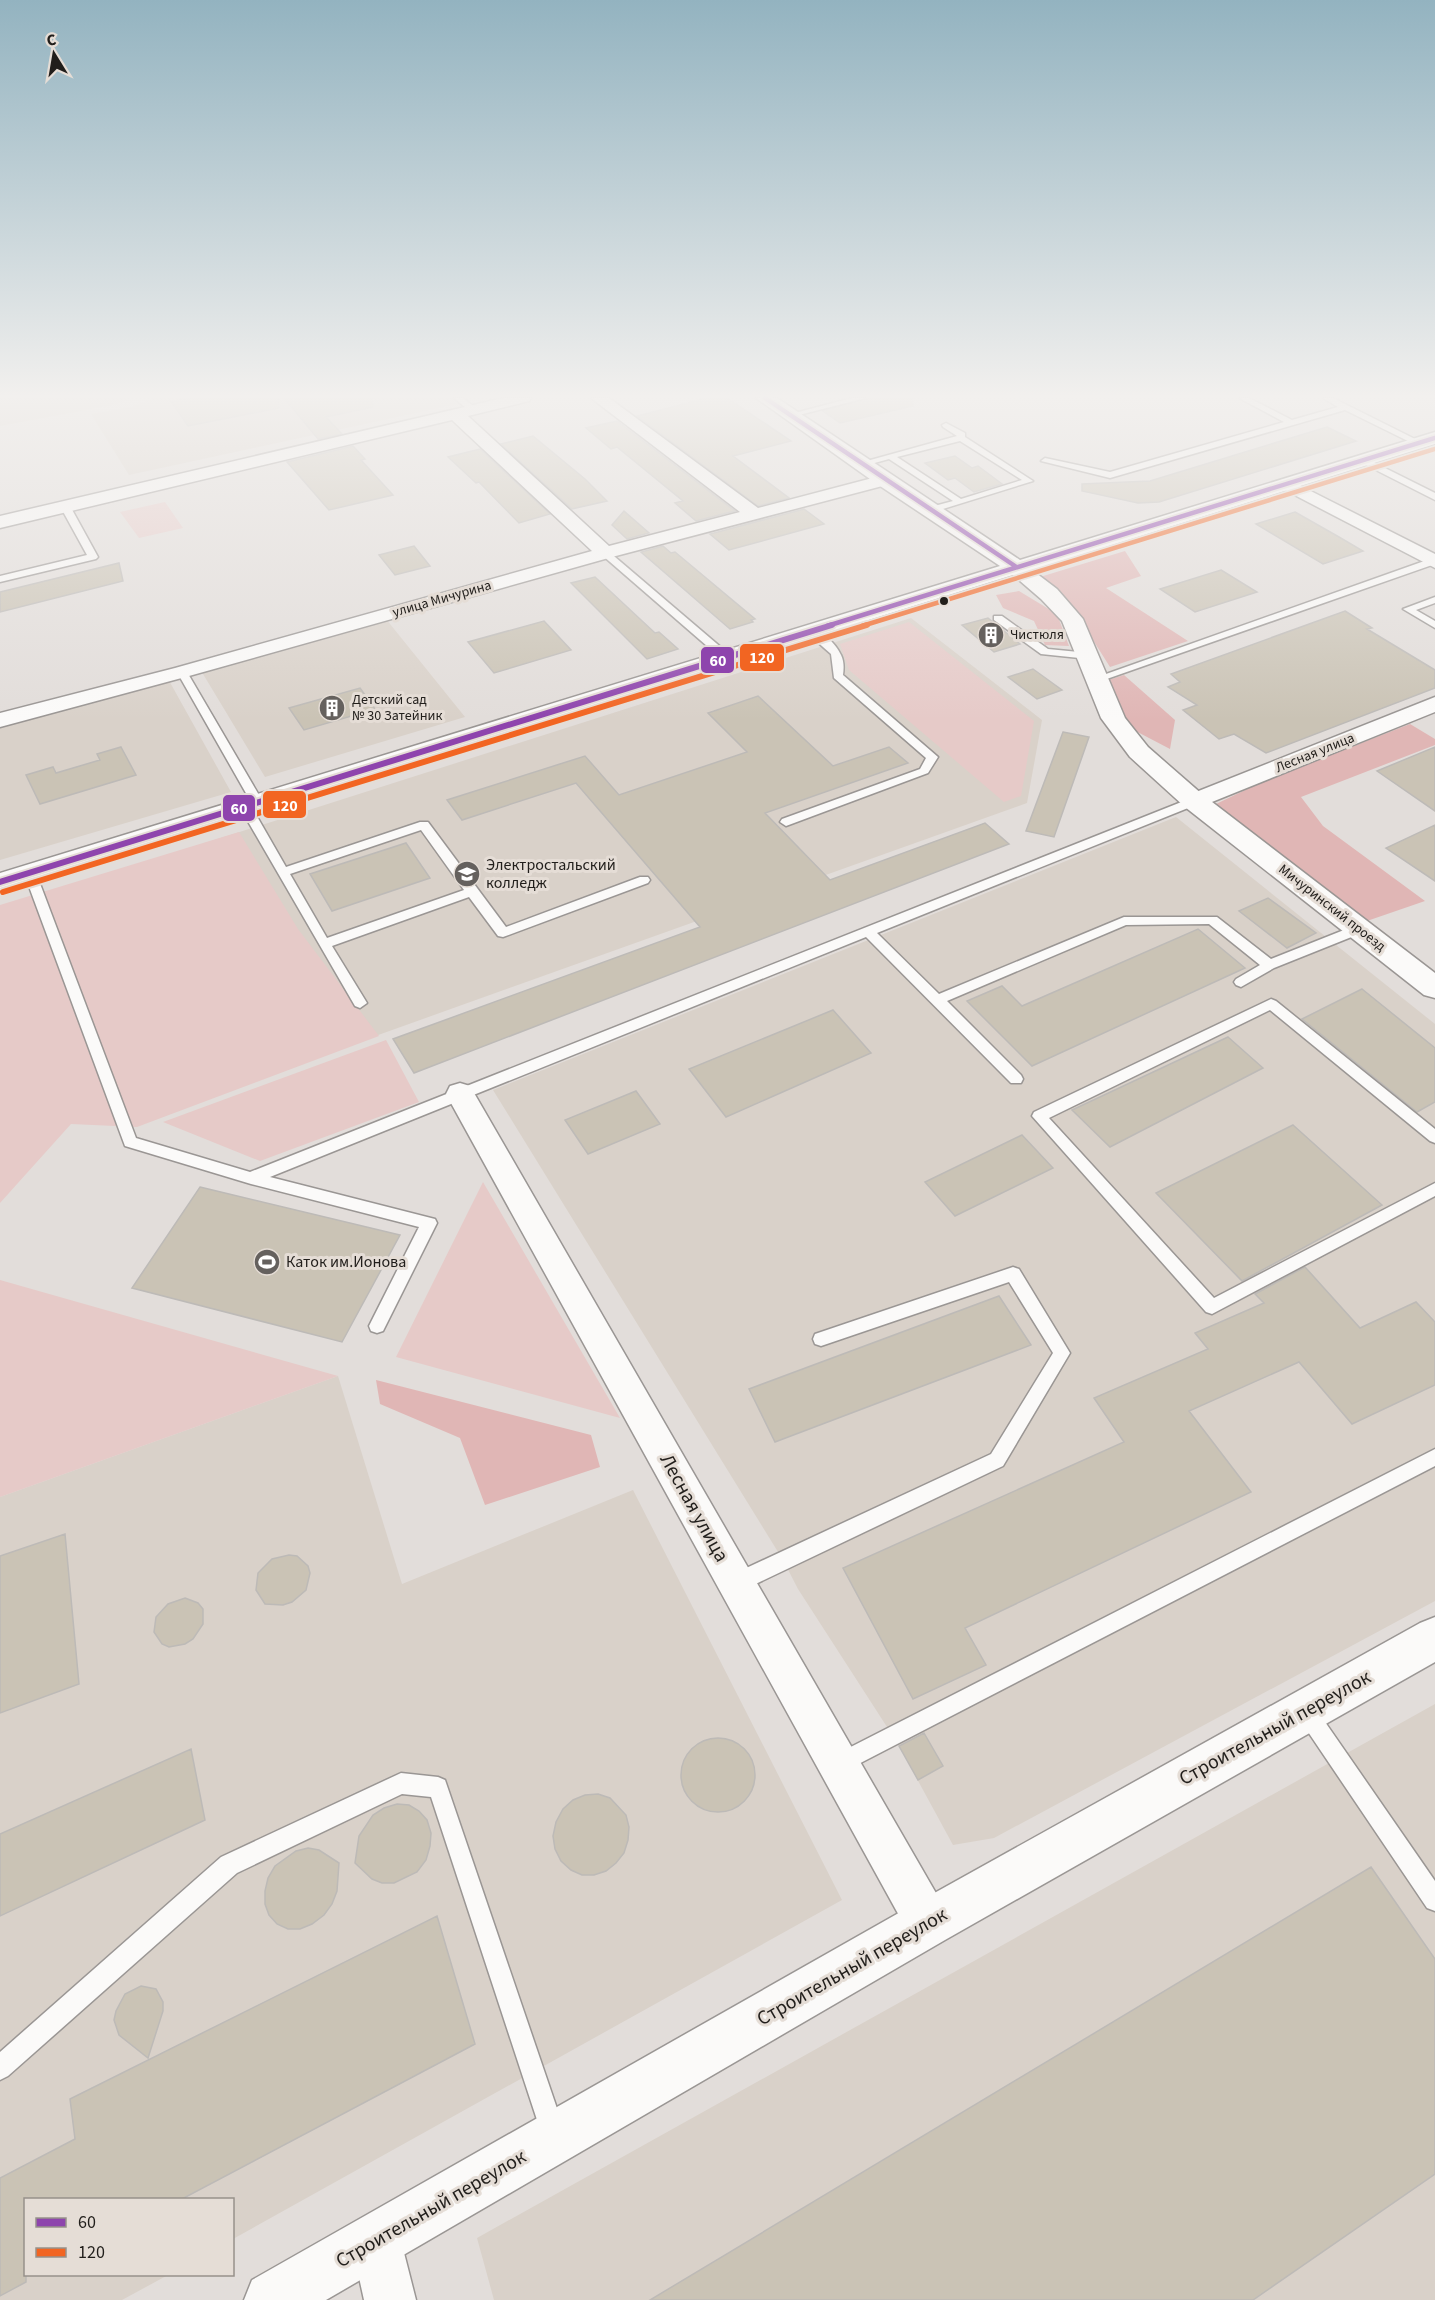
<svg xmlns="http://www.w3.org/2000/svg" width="1435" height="2300" viewBox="0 0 1435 2300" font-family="'Source Sans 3',sans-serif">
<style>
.built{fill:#d9d1c9}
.green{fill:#e6cac8}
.forest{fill:#e0b6b5}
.building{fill:#cac3b5;stroke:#bdbab7;stroke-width:1.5}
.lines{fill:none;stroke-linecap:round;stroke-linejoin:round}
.service-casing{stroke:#9a9694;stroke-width:3}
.minor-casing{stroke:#9a9694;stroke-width:3}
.tertiary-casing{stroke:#9a9694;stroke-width:3}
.service{fill:#fbfaf9;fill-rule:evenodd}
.minor{fill:#fbfaf9;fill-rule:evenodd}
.tertiary{fill:#fbfaf9;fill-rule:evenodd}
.bus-1-far1-casing{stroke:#e5ddd6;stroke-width:8}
.bus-1-casing{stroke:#e5ddd6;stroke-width:10}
.bus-2-far1-casing{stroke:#e5ddd6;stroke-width:8}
.bus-2-casing{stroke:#e5ddd6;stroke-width:10}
.bus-1-far1{stroke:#8e44ad;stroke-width:4.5}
.bus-1{stroke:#8e44ad;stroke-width:6}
.bus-2-far1{stroke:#f26522;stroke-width:4.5}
.bus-2{stroke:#f26522;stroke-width:6}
.bus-dot{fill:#211e1b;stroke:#e5ddd6;stroke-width:2}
.labels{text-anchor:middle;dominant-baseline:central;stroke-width:6;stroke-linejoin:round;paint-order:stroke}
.far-street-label{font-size:14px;fill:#211e1b;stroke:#e5ddd6}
.far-poi-label{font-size:14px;fill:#211e1b;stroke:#e5ddd6;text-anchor:start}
.poi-label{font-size:16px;fill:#211e1b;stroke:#e5ddd6;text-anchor:start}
.near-street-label{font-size:20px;fill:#211e1b;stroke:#e5ddd6}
.line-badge{stroke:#e5ddd6;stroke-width:2}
.badge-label{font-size:16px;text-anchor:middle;font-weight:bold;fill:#fff}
</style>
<rect width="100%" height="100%" fill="#e2ddda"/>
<!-- built -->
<path class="built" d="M0,398h131l-18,7 -113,21z
M155,398h300l7,5 -333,72 -38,-61 40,-7z
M911,618l131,102 -15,83 -881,315 -85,-229z
M386,619l79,98 -200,60 -65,-108z
M167,677l64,115 -231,68v-138z
M1176,817l259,207v577l-441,237 -41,7 -55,-101 -100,-155 -15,-29 -290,-470z
M338,1376l64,208 231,-94 209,410 -609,339 -1,-39h-206v74l142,1 -46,25h-122v-803z
M1435,1704v596h-941l-17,-62z"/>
<!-- green -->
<path class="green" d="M165,502l18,26 -44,10 -19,-26z
M909,622l125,99 -13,75 -17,6 -155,-132 -9,-26z
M239,832l59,97 81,107 -242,91 -66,-3 -71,79v-298z
M386,1040l33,62 -159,59 -97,-39z
M483,1182l137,236 -224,-61z
M0,1280l338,96 -338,121z"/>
<!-- forest -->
<path class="forest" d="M1125,551l16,25 -35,12 82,53 -78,26 -36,-57 -34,-33z
M1019,591l38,23 12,32 -24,-1 -11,-24 -31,-13 -7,-13z
M1124,675l51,45 -5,29 -42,-22 -23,-46z
M1410,724l25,15v6l-134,52 22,29 102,75 -61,21 -150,-117 50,-24z
M376,1380l215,55 9,32 -115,38 -25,-67 -80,-34z"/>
<!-- building -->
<path class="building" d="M190,398h88l1,10 -91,18 -17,-25z
M284,398h88l1,9 -47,10 16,17 -24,5z
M707,398h20l64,43 -58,15 56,42 -31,8 -121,-90z
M868,398h44l1,8 -73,17 -17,-12z
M617,421l118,90 -39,10 -21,-18 8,-2 -66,-54 -6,2 -25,-21z
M1327,427l29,14 -197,61 -21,1 -56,-12v-7l68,-3z
M533,436l52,43 22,22 -35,8 -71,-65z
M353,446l12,13 -4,1 32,35 -64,15 -42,-48z
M480,449l70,65 -31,9 -40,-41 -3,1 -28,-26z
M955,456l17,12 6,-2 24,18 -28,8 -19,-14 -7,2 -23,-17z
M804,509l20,15 -95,26 -19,-16z
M624,511l25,22 -22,6 -15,-14z
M1295,512l44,25 24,14 -40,13 -67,-40z
M414,546l16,20 -35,9 -16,-20z
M663,546l8,7 4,-1 80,67 -4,1 2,2 -23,7 -89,-77z
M119,563l4,18 -123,31v-20z
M1221,570l36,22 -62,20 -35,-23z
M595,577l60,56 4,-1 19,17 -31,10 -76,-76z
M1345,611l27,17 -5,1 68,41v18l-169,65 -32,-19 -15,5 -36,-29 14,-5 -29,-18 12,-5 -9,-8z
M988,618l5,4 27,22 -26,8 -32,-27z
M544,621l27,29 -77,23 -26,-31z
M1033,669l29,21 -25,9 -29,-22z
M360,688l15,21 -71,21 -15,-22z
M758,696l75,70 56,-19 19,16 -143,50 65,67 155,-57 24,21 -595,229 -21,-34 307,-112 -124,-144 -114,37 -15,-20 138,-44 34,39 128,-43 -39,-39z
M1063,732l26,5 -35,100 -28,-6z
M121,747l15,28 -96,29 -14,-29 27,-8 3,6 44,-13 -3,-6z
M1435,747v64l-58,-40z
M1435,825v56l-49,-33z
M406,843l24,35 -98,33 -22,-37z
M1268,898l48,35 -29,15 -48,-37z
M1198,929l47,39 -213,98 -65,-65 35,-15 20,20z
M1362,989l73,59v54l-18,10 -115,-93z
M833,1010l38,43 -145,64 -37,-48z
M1228,1037l35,31 -153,79 -38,-37z
M636,1091l24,33 -72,30 -23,-34z
M1293,1125l89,80 -140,76 -86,-88z
M1022,1135l31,33 -98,48 -30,-34z
M200,1187l200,48 -58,107 -210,-54z
M1305,1267l55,61 56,-26 19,20v63l-83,39 -53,-62 -110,49 62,81 -286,136 21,37 -73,34 -70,-131 281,-126 -30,-44 114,-49 -13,-16 69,-30 -9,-9z
M999,1296l32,49 -256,97 -26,-53z
M65,1534l14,150 -79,29v-157z
M289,1555l8,1 11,10 2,7 -4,17 -14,12 -9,3 -18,-1 -9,-14 2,-17 14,-14z
M185,1598l13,5 5,6v15l-10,15 -8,5 -16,3 -7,-3 -8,-12 2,-15 12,-13z
M924,1733l19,33 -25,14 -19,-34z
M681 1775a37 37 0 1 1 74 0a37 37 0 1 1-74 0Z
M191,1749l14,71 -205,96v-82z
M598,1794l12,4 16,17 3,12 -1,13 -4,13 -8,10 -10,8 -12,4h-12l-11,-5 -10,-9 -6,-12 -2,-13 3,-14 7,-13 10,-9 12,-5z
M397,1804l12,1 10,6 8,9 4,13 -1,13 -4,14 -9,12 -23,11h-12l-10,-4 -17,-16 4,-27 14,-21 11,-7z
M308,1848l11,2 20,13 -2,28 -5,13 -8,11 -12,9 -12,5h-12l-11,-5 -8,-9 -4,-11v-13l3,-13 7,-12 21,-15z
M1371,1867l64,92v215l-182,126h-603z
M437,1916l38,128 -293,155h-156v83l-26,14v-118l75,-39 -5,-40z
M141,1986l15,3 7,13v9l-15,47 -29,-23 -5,-15 2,-9 9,-17z"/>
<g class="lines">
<defs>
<path id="service" d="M454,398h9l15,12 -7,2z
M852,398h14l-75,19 -4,-2z
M1239,398h10l43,22 46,-13 -15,-9h10l90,45 -7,2 -71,-35 -235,68 -69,-17 4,-3 65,14 174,-50z
M946,423l19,10v4l68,44 -103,32 -3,-1v-4l26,-7 -64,-42 -29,8 -4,-3 101,-28 -14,-9 -1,-2zM960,441l62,39 -61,19 -64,-42z
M1363,457l72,36v7l-75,-38 -1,-2z
M65,503l5,3 28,51 -2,2 -96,23v-6l87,-21 -27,-49z
M602,551h6l122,104v4h-8l-120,-104z
M1430,559h5v5l-334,117h-8l-1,-2z
M1435,597v6l-19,7 19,11v7l-32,-19z
M994,616h8l46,33 41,4 5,3 -5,3 -48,-5 -47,-34z
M806,628c13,-2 30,16 35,27 3,6 3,13 2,20l95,82 -10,16 -142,53 -6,-4 2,-3 138,-50 6,-11 -92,-80 -3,-24 -25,-22z
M182,669l5,3 76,130 -2,3 -4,1 -6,-4 -74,-130z
M1194,797l4,1v6l-321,129 62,61 185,-77h93l54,42 83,-33h10l1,3 -1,3 -90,36 -33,19 -5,-2 -2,-3 2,-3 24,-14 -51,-41 -83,1 -179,76 74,74 2,4 -2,4h-10l-145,-146 -596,240 165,42 2,4 -54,108 -6,2 -6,-2 -2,-5 50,-99 -168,-43 -126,-38 -101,-273 6,-4 6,4 100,265 114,34z
M245,802l6,4 35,61 134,-45h8l78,105 134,-50h8l2,3 -2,3 -145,54 -5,-1 -29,-39 -137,49 35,57 -7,5 -5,-2 -116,-200zM421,830l43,60 -137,48 -37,-64z
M1271,999l5,2 159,128v14l-5,-2 -160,-131 -221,108 165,180 221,-115v13l-223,118 -6,-2 -174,-196 2,-4z
M1013,1267l6,2 51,84 -67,113 -260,124 -7,2 -7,-2 -2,-7 2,-7 262,-122 62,-101 -44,-71 -188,64 -6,-2 -2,-5 2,-5z
M1435,1449v17l-590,305 -7,3 -7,-3 -3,-7 3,-7z
M1307,1703l7,3 121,175v30l-8,-3 -127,-188 -3,-7 3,-7z
M401,1773l37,4 7,3 120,352 -3,9 -9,3 -9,-3 -3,-9 -110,-335 -29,-3 -165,79 -229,203 -8,4v-28l221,-195z"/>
<path id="minor" d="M503,398h28l-2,3 -61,15 141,130 131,-34 -149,-114h18l149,110 126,-33 6,1 3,4 -3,4 -278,73 -423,119 -189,51v-14l175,-45 417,-117 -140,-131 -452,108v-12z
M1287,479l148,75v14l-154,-80 -3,-4 3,-4z
M1435,697v15l-233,94 -8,2 -8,-2 -4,-5 4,-5z
M460,1083l10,3 474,821 6,16 -6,16 -16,6 -16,-6 -466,-845 4,-8z
M376,2216l18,7 7,18 15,59h-52l-13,-59 7,-18z"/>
<path id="tertiary" d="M756,398h21l243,162 415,-128v12l-403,126 25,19 26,30 42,99 23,29 55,48 232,178v25l-11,-3 -239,-188 -55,-50 -29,-39 -39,-97 -21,-22 -28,-24 -1013,316v-18l1000,-307 -123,-82z
M1435,1617v45l-490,278 -619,360h-82l8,-20 659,-374 509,-283z"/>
</defs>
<!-- service casing -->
<use href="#service" class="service-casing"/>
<!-- minor casing -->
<use href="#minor" class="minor-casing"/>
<!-- tertiary casing -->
<use href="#tertiary" class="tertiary-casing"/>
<!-- service -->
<use href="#service" class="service"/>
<!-- minor -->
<use href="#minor" class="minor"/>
<!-- tertiary -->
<use href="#tertiary" class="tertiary"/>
<defs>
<path id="bus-1-far1" d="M765,398l250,168
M827,626l608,-188"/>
<path id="bus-1" d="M0,882l832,-257"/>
<path id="bus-2-far1" d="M862,626l573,-177"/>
<path id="bus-2" d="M3,892l864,-267"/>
</defs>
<!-- bus-1-far1 casing -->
<use href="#bus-1-far1" class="bus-1-far1-casing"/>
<!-- bus-1 casing -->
<use href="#bus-1" class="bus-1-casing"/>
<!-- bus-2-far1 casing -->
<use href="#bus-2-far1" class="bus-2-far1-casing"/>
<!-- bus-2 casing -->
<use href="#bus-2" class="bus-2-casing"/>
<!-- bus-1-far1 -->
<use href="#bus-1-far1" class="bus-1-far1"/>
<!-- bus-1 -->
<use href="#bus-1" class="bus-1"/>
<!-- bus-2-far1 -->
<use href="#bus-2-far1" class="bus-2-far1"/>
<!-- bus-2 -->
<use href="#bus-2" class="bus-2"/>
</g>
<!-- sky -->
<linearGradient id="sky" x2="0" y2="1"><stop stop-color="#93b3c0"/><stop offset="0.55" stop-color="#f2f0ee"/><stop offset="1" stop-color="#f2f0ee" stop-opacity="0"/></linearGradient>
<rect width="1435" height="720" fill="url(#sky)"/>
<!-- icons -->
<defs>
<symbol id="building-disc" viewBox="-11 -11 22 22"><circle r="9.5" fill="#65615e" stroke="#e5ddd6"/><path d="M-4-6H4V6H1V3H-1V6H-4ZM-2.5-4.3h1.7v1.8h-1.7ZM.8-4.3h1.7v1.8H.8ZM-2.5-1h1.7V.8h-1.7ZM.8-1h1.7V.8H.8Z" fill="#fff"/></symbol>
<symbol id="university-disc" viewBox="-11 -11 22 22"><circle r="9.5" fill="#65615e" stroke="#e5ddd6"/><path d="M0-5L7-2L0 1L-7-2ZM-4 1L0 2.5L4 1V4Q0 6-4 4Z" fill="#fff"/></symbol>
<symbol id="stadium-disc" viewBox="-11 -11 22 22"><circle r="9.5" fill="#65615e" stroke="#e5ddd6"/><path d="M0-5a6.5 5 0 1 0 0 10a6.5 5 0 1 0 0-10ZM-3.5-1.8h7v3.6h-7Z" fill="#fff"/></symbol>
</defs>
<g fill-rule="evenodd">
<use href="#building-disc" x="976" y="620" width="30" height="30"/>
<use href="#building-disc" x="317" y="693" width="30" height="30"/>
<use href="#university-disc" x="452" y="859" width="30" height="30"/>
<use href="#stadium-disc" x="252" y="1247" width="30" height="30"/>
</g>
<!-- markers -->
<circle class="bus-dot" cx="944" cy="601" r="5"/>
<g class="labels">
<!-- far-street labels -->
<g class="far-street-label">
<text transform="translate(442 599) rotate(-16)">улица Мичурина</text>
<text transform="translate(1315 753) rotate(-22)">Лесная улица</text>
<text transform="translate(1332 908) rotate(38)">Мичуринский проезд</text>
</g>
<!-- far-poi labels -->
<g class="far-poi-label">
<text x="1010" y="635">Чистюля</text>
<text x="352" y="700">Детский сад<tspan x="352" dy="16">№ 30 Затейник</tspan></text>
</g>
<!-- poi labels -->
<g class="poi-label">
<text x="486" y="865">Электростальский<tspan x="486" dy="18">колледж</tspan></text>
<text x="286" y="1262">Каток им.Ионова</text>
</g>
<!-- near-street labels -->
<g class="near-street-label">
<text transform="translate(694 1508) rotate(61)">Лесная улица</text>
<text transform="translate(1275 1728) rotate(-29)">Строительный переулок</text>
<text transform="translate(852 1967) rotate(-30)">Строительный переулок</text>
<text transform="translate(431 2209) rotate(-30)">Строительный переулок</text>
</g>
</g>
<g class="line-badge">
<rect x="739" y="643" width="46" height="29" rx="6" fill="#f26522"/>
<rect x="700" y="646" width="35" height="28" rx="6" fill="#8e44ad"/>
<rect x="262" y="790" width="45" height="29" rx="6" fill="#f26522"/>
<rect x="222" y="794" width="34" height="28" rx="6" fill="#8e44ad"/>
</g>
<g class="badge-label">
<text x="762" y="663">120</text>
<text x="718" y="666">60</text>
<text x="285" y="811">120</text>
<text x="239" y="814">60</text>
</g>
<!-- legend -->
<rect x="24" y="2198" width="210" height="78" fill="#e5ddd6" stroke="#97918b" stroke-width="1.5"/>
<rect x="36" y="2218" width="30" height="9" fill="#8e44ad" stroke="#97918b" stroke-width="1.5"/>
<text x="78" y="2228" font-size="18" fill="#211e1b">60</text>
<rect x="36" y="2248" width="30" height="9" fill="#f26522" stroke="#97918b" stroke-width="1.5"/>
<text x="78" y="2258" font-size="18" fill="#211e1b">120</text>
<!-- north arrow -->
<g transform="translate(54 54) rotate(349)" stroke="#e5ddd6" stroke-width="4.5" paint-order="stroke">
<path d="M0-4.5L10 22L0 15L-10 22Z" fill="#211e1b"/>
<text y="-9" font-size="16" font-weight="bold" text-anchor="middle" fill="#211e1b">С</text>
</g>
</svg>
